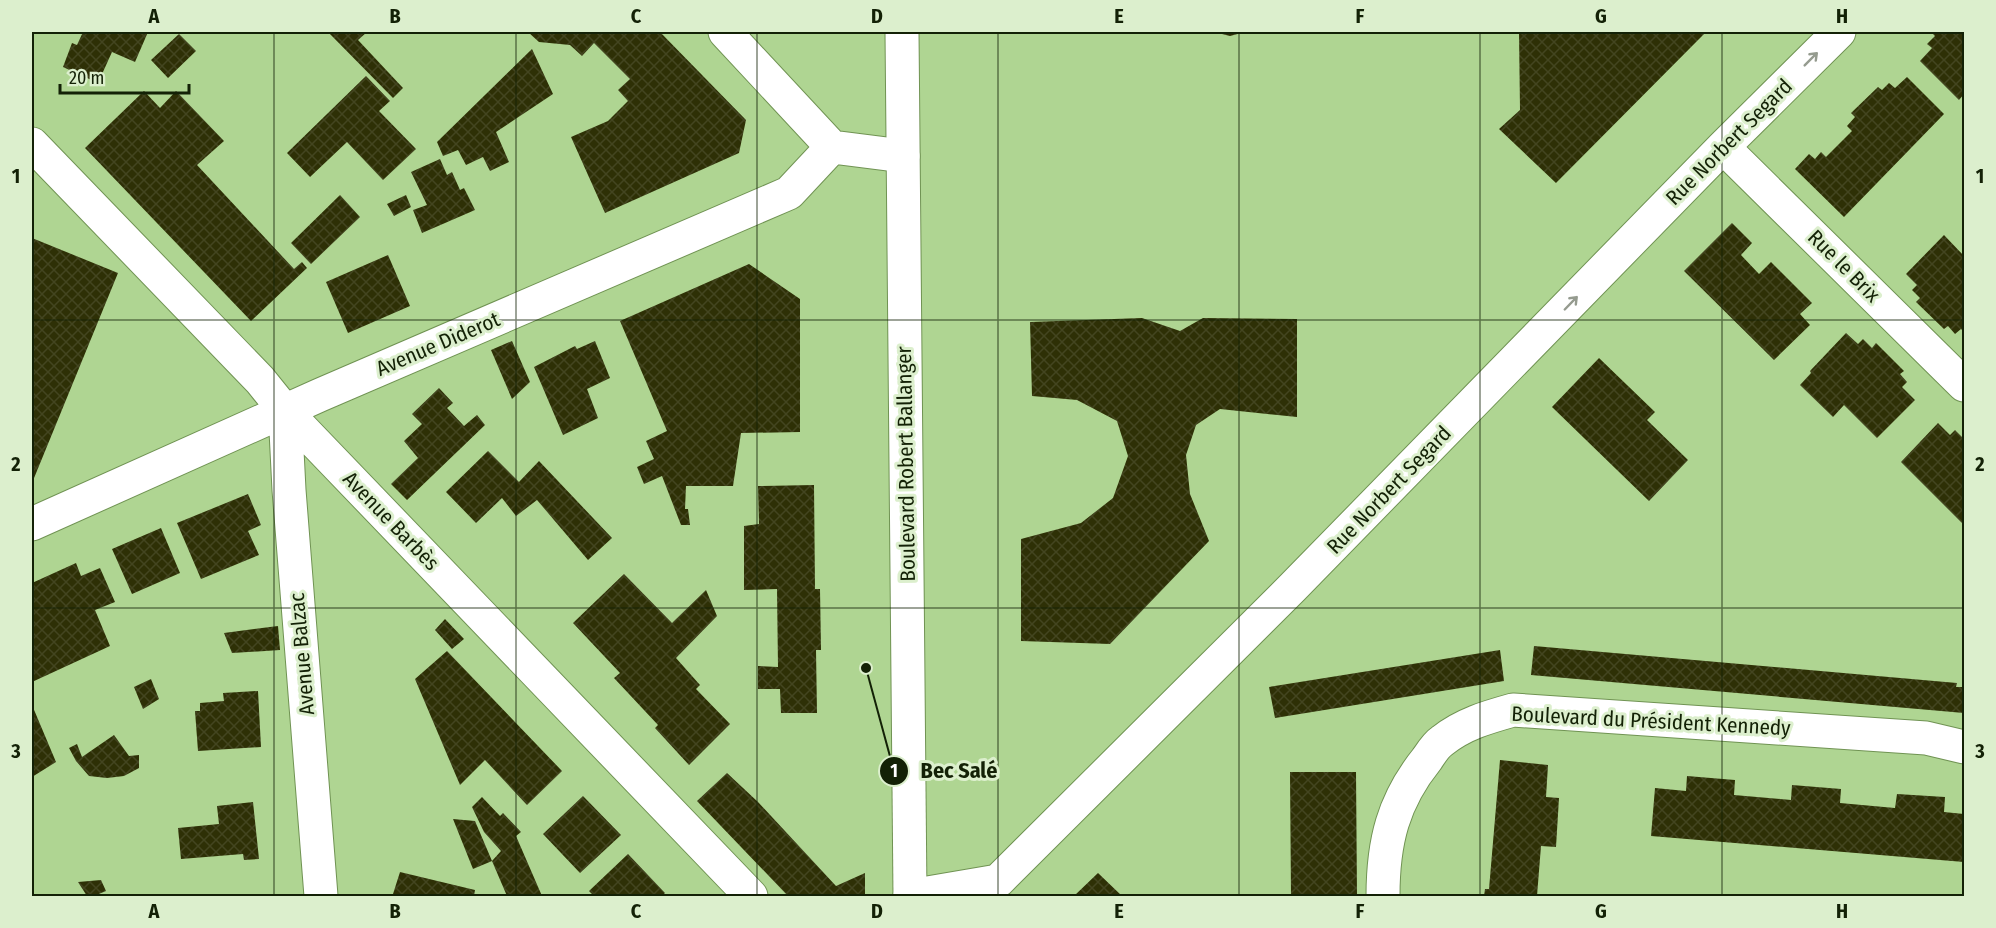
<svg xmlns="http://www.w3.org/2000/svg" width="1996" height="928" viewBox="0 0 1996 928" font-family="'Fira Sans Condensed',sans-serif">
<style>
.building{fill:url(#building-cross-hatch)}
.lines{fill:none;stroke-linecap:round;stroke-linejoin:round}
.minor-casing{stroke:#709353;stroke-width:35}
.major-casing{stroke:#709353;stroke-width:35}
.minor{stroke:#fff;stroke-width:33}
.major{stroke:#fff;stroke-width:33}
.oneway{stroke:#959b8f}
.grid{fill:none;stroke:#132106;stroke-width:1.5;stroke-opacity:0.55}
.labels{text-anchor:middle;dominant-baseline:central;stroke-width:6;stroke-linejoin:round;paint-order:stroke}
.street-label{font-size:21px;fill:#132106;stroke:#dcefcd}
.leader{fill:none;stroke:#132106;stroke-width:2}
.callout-dot{fill:#132106;stroke:#dcefcd;stroke-width:2}
.mark-label{font-size:18px;text-anchor:middle;font-weight:bold;fill:#fff}
.callout-label{font-size:22px;text-anchor:middle;font-weight:bold;fill:#132106;stroke:#dcefcd;stroke-width:6;stroke-linejoin:round;paint-order:stroke}
.neatline{fill:none;stroke:#132106;stroke-width:2}
.grid-label{font-size:20px;text-anchor:middle;font-weight:bold;fill:#132106}
</style>
<defs>
<pattern id="building-cross-hatch" width="8" height="8" patternUnits="userSpaceOnUse" patternTransform="scale(1.5)"><rect width="8" height="8" fill="#2e3006"/><path d="M0 0l8 8M0 8l8-8" fill="none" stroke="#434520"/></pattern>
</defs>
<rect width="100%" height="100%" fill="#afd592"/>
<!-- building -->
<path class="building" d="M83,32h65l-13,30 -23,-10 -14,31 -35,-16 9,-24 5,2z
M328,32h39l-9,8 45,48 -10,10z
M528,32h132l86,88 -7,33 -134,60 -34,-76 37,-16 20,-20 -10,-11 12,-11 -36,-36 -12,13 -12,-11 -31,-3z
M1214,32h31l-15,4z
M1519,32h187l-150,151 -57,-54 21,-19z
M1931,32h33v62l-5,6 -39,-39 12,-13 -5,-4 8,-8z
M179,34l17,17 -28,27 -17,-18z
M532,49l21,45 -57,38 13,30 -19,9 -7,-14 -17,8 -8,-15 -15,6 -6,-14z
M366,76l24,25 -11,10 37,38 -33,31 -36,-38 -37,35 -23,-24z
M1907,77l37,37 -100,103 -49,-48 14,-15 6,5 6,-7 5,5 26,-26 -5,-5 8,-9 -4,-4 27,-26 4,3 7,-7 6,5z
M144,91l16,17 16,-17 48,50 -27,24 97,104 8,-7 5,6 -56,53 -166,-173z
M440,159l7,16 5,-3 8,18 4,-2 11,22 -53,23 -9,-23 14,-5 -16,-33z
M340,195l20,22 -49,47 -20,-21z
M406,195l5,12 -17,9 -7,-12z
M1732,223l20,20 -11,12 18,19 12,-12 41,41 -12,11 10,11 -36,35 -90,-89z
M1944,235l20,21v76l-3,-3 -6,5 -7,-8 -4,3 -28,-27 4,-4 -8,-8 5,-5 -11,-11z
M32,238l86,35 -86,210z
M388,255l22,51 -62,27 -22,-51z
M749,264l51,35v133l-59,1 -8,53h-47l-1,23h3l2,16h-9l-19,-49 -18,8 -7,-17 17,-8 -8,-18 21,-10 -47,-110z
M1142,318l38,13 23,-13 94,1v98l-77,-8 -24,16 -10,30 4,39 19,47 -99,103 -89,-3v-102l60,-16 32,-25 15,-42 -11,-35 -40,-21 -45,-4 -2,-74z
M1846,333l12,11 5,-5 9,9 4,-5 28,28 -4,3 7,8 -5,5 13,13 -38,38 -33,-33 -11,12 -33,-32 11,-12 -1,-2z
M512,341l18,41 -18,17 -21,-49z
M595,341l15,37 -23,11 11,29 -35,17 -29,-68 41,-21 2,3z
M1599,358l56,54 -8,8 41,40 -39,41 -97,-94z
M439,388l14,15 -6,5 17,18 13,-11 8,10 -78,75 -16,-16 27,-26 -14,-17 18,-17 -10,-10z
M1938,423l12,12 5,-5 9,9v86l-63,-63z
M488,451l31,31 20,-21 73,77 -24,22 -51,-60 -21,16 -14,-18 -26,25 -30,-31z
M814,485l1,104h5l1,61h-5l1,63h-36l-1,-24h-22v-23l20,1 -1,-78 -33,1v-64l15,-2 -1,-38z
M248,494l13,31 -13,6 11,24 -58,24 -24,-56z
M161,528l19,45 -48,21 -20,-45z
M76,563l5,13 19,-8 15,34 -20,8 15,36 -78,36v-99z
M624,574l48,49 34,-33 11,26 -41,42 24,27 -4,4 34,35 -41,41 -34,-37 3,-3 -44,-47 6,-5 -47,-50z
M445,619l19,20 -12,10 -17,-19z
M278,626l2,24 -48,3 -8,-20z
M1534,646l423,37 -1,4h8v26l-433,-38z
M1500,650l4,31 -229,37 -6,-31z
M447,651l115,120 -35,34 -42,-45 -25,25 -45,-106z
M151,679l8,20 -16,10 -9,-22z
M258,691l3,56 -63,4 -3,-40h5v-8l24,-2 -1,-8z
M32,705l24,57 -24,15z
M114,735l15,21 10,-1v13l-15,8 -17,2 -18,-2 -13,-15 -7,-13 8,-4 5,13z
M1500,760l48,5 -2,32 13,1 -3,49 -15,-1 -4,50h-53l1,-7h4z
M1290,772h66l1,124h-66z
M727,773l31,29 78,84 29,-13v23h-77l-91,-95z
M1687,776l48,4 -1,15 57,5 1,-15 49,4 -1,14 55,5 2,-14 48,3 -1,15 20,2v48l-313,-26 4,-48 31,3z
M583,796l38,39 -41,38 -37,-39z
M482,797l18,19 3,-3 18,19 -5,4 26,60h-35l-15,-35 9,-10 -17,-19 -12,-25z
M253,802l6,57 -15,1 -1,-6 -62,5 -3,-31 41,-4 -2,-18z
M453,819l22,2 17,40 -19,8z
M628,854l37,39 -3,3h-68l-5,-5z
M400,872l75,18 -1,6h-69l-12,-2z
M1098,873l24,23h-48z
M101,880l5,11 -12,5h-7l-9,-14z"/>
<g class="lines">
<defs>
<path id="minor" d="M725,32l107,115
M32,144l228,236 25,31 466,485
M832,147l71,9
M1723,147l241,238
M285,411l4,79 32,406
M32,524l288,-129 469,-202 43,-46
M910,896l88,-15 295,-294 430,-440 116,-115
M1383,896c0,-54 10,-95 44,-137 4,-6 9,-14 15,-18 21,-17 46,-24 71,-31l413,28 38,9"/>
<path id="major" d="M902,32l8,864"/>
</defs>
<!-- minor casing -->
<use href="#minor" class="minor-casing"/>
<!-- major casing -->
<use href="#major" class="major-casing"/>
<!-- minor -->
<use href="#minor" class="minor"/>
<!-- major -->
<use href="#major" class="major"/>
</g>
<!-- one-way arrows -->
<defs><path id="oneway-shaft" d="M-6 0H5M1.5-3L5.5 0L1.5 3" fill="none" stroke-width="1.6" stroke-linecap="round" stroke-linejoin="round" transform="scale(1.5)"/></defs>
<g class="oneway">
<use href="#oneway-shaft" transform="translate(1811 59) rotate(-45)"/>
<use href="#oneway-shaft" transform="translate(1571 303) rotate(-46)"/>
</g>
<!-- grid -->
<path class="grid" d="M274,32v864M516,32v864M757,32v864M998,32v864M1239,32v864M1480,32v864M1722,32v864M32,320h1932M32,608h1932"/>
<g class="labels">
<!-- street labels -->
<g class="street-label">
<text transform="translate(1729 142) rotate(-45)">Rue Norbert Segard</text>
<text transform="translate(1844 266) rotate(45)">Rue le Brix</text>
<text transform="translate(438 344) rotate(-23)">Avenue Diderot</text>
<text transform="translate(906 464) rotate(-91)">Boulevard Robert Ballanger</text>
<text transform="translate(1389 490) rotate(-46)">Rue Norbert Segard</text>
<text transform="translate(391 521) rotate(46)">Avenue Barbès</text>
<text transform="translate(302 654) rotate(-95)">Avenue Balzac</text>
<text transform="translate(1651 721) rotate(3)">Boulevard du Président Kennedy</text>
</g>
</g>
<!-- callouts -->
<path class="leader" d="M866 668L894 771"/>
<g class="callout-dot">
<circle cx="866" cy="668" r="6"/>
<circle cx="894" cy="771" r="15"/>
</g>
<g class="mark-label">
<text x="894" y="777">1</text>
</g>
<g class="callout-label">
<text x="959" y="778">Bec Salé</text>
</g>
<!-- border -->
<rect width="1996" height="928" fill="none" stroke="#dcefcd" stroke-width="66"/>
<!-- scale -->
<path d="M60 84v9h129v-9" fill="none" stroke="#132106" stroke-width="3"/>
<text x="69" y="84" font-size="18" fill="#132106" stroke="#dcefcd" stroke-width="4.5" paint-order="stroke">20 m</text>
<rect x="33" y="33" width="1930" height="862" class="neatline"/>
<g class="grid-label">
<text x="154" y="23">A</text>
<text x="395" y="23">B</text>
<text x="636" y="23">C</text>
<text x="877" y="23">D</text>
<text x="1119" y="23">E</text>
<text x="1360" y="23">F</text>
<text x="1601" y="23">G</text>
<text x="1842" y="23">H</text>
<text x="16" y="183">1</text>
<text x="1980" y="183">1</text>
<text x="16" y="471">2</text>
<text x="1980" y="471">2</text>
<text x="16" y="758">3</text>
<text x="1980" y="758">3</text>
<text x="154" y="918">A</text>
<text x="395" y="918">B</text>
<text x="636" y="918">C</text>
<text x="877" y="918">D</text>
<text x="1119" y="918">E</text>
<text x="1360" y="918">F</text>
<text x="1601" y="918">G</text>
<text x="1842" y="918">H</text>
</g>
</svg>
